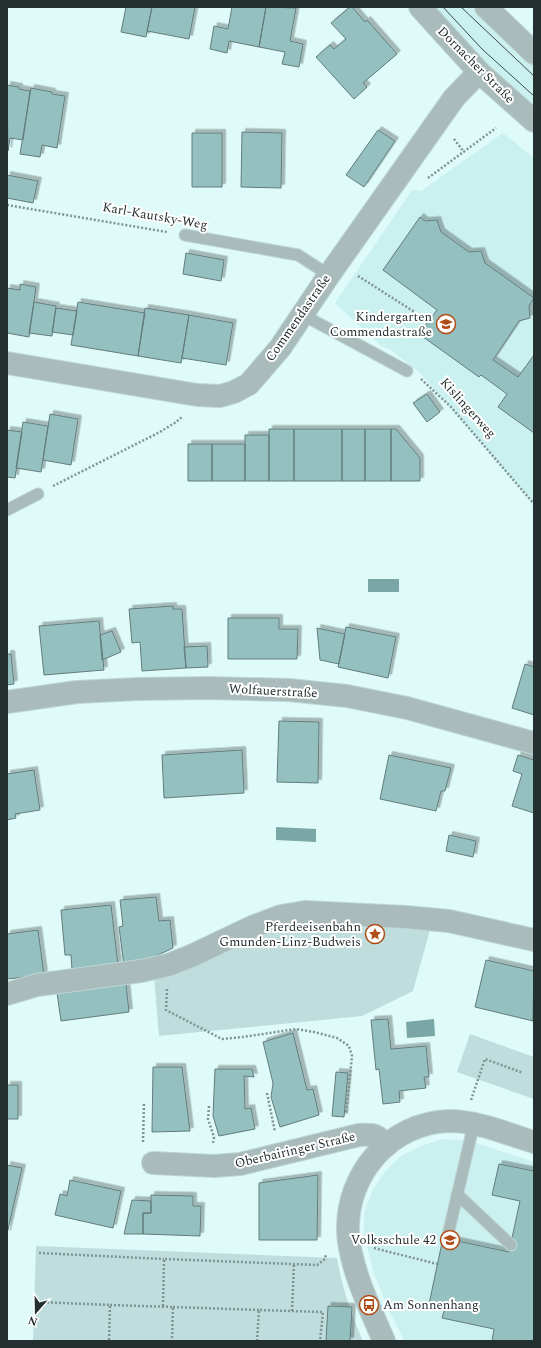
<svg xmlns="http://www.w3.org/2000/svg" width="541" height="1348" viewBox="0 0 541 1348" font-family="Spectral,serif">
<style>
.built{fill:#caf0ef}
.green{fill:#bedddc}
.water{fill:#7ba6a6}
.building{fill:#94c0bf;stroke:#637c7c;filter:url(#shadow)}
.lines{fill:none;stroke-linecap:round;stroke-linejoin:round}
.service-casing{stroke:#bdd6d5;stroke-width:13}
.minor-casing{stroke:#bdd6d5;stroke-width:24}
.tertiary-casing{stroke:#bdd6d5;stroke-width:24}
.path{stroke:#7f9392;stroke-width:2.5;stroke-dasharray:2 2;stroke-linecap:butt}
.service{stroke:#a9bcbb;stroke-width:11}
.minor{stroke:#a9bcbb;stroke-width:22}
.tertiary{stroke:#a9bcbb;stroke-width:22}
.tram{stroke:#3d4b4b;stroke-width:1}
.labels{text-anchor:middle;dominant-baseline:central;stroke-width:4;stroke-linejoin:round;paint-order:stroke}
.street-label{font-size:13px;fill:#242f2f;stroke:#fff}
.poi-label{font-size:13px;fill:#242f2f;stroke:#fff;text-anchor:end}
</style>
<defs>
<filter id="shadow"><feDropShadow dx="3.5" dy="-3.5" stdDeviation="0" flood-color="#0004"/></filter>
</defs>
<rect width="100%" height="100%" fill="#defbfa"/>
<!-- built -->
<path class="built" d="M430,7h42l62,59v44l-46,-41z
M503,133l31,25v346l-114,-131 -29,-23 -10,-4 -46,-43 77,-113 9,1z
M443,1139l27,2 64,21v179h-129l-15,-28 -17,-42 -9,-37v-21l9,-24 11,-16 18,-18 22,-10z"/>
<!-- green -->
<path class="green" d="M318,920l112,10 -17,61 -51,25 -203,20 -5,-60 121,-50z
M470,1034l64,23v42l-77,-27z
M36,1246l301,12c5,30 14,55 26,83h-330z"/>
<!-- water -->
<path class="water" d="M368,579h31v13h-31z
M276,827l40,2v13l-40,-2z
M434,1019l1,17 -28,2 -1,-16z"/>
<!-- building -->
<path class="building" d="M126,7h26l-6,30 -25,-5z
M152,7h43l-6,32 -42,-8z
M232,7h34l-7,40 -30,-6 -2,12 -17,-4 4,-23 14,3z
M266,7l30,1 -6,33 13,3 -4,23 -17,-3 3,-12 -26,-5z
M350,7h2l13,15 2,-2 30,34 -34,29 4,4 -13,12 -38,-42 14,-12 4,4 12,-10 -15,-16z
M7,85l12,2v2l11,2 -7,49 -13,-2 -2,13z
M31,88l21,4v2l13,2 -8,52 -15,-3 -2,12 -20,-3z
M378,130l17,11 -31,46 -18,-12z
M242,132l40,1 -1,55 -40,-1z
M192,133h30v54h-30z
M7,175l31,6 -5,22 -26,-5z
M420,217l5,4 12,-1 4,12 28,20 12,-1 4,12 49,35 -5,8 1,12 -11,3 -26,39 25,17 16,-22v78l-36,-26 9,-13 -26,-19 -2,2 -60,-43 18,-24 -54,-40z
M186,253l38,7 -3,21 -38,-7z
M20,284l16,3 -7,50 -22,-4v-45l13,2z
M34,302l22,4 -4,30 -23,-3z
M78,302l67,11 -7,43 -67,-11z
M56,308l21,3 -4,24 -21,-3z
M145,308l44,7 -8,48 -43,-7z
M189,315l44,8 -7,42 -44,-7z
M427,394l13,18 -13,10 -14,-19z
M50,414l28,5 -7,46 -28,-5z
M23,422l25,4 -7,46 -25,-4z
M269,429h25v52h-25z
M294,429h48v52h-48z
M342,429h23v52h-23z
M365,429h26v52h-26z
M391,429h5l24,29v23h-29z
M7,430l15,2 -7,46 -8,-1z
M245,435h24v46h-24z
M188,444h24v37h-24z
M212,444h33v37h-33z
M173,606v3h9l4,59 -44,3 -2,-29 -8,1 -3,-34z
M228,618h51v11h19l-1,30h-69z
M99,621l5,49 -60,5 -5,-49z
M346,627l50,10 -8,41 -50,-11z
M317,628l28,6 -6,30 -19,-4z
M112,631l9,21 -19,8 -2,-25z
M207,646l1,21 -22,1 -2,-21z
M7,654h4l3,30 -7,1z
M525,664l9,3v48l-22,-7z
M279,721l40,1 -1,61 -41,-1z
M242,750l2,43 -80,5 -2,-43z
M389,755l62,13 -6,23h-4l-5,20 -56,-12z
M518,755l16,5v53l-22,-7 10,-32 -9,-3z
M34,770l6,40 -25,4 1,4 -9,2v-46z
M449,835l27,6 -3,16 -27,-6z
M156,897l3,24 11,-1 3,28 -36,17 -13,1 -5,-39 4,-1 -3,-26z
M111,905l7,60 -46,5 -1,-15h-6l-4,-45z
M38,930l6,45 -37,4v-45z
M486,960l48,11 -1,50 -58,-14z
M126,984l3,28 -68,9 -4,-28z
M388,1019l3,30 35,-3 3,31h-5l2,11 -27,3 1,11 -17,2 -4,-35 -3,1 -5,-50z
M293,1033l14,57 6,-1 6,26 -39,12 -9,-30 2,-14 -10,-41z
M153,1067h29l8,64 -38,1z
M215,1069h37l2,8 -10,-1 1,33 6,-1 4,21 -36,7 -6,-20z
M336,1072l12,1 -4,44 -12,-1z
M7,1085h11v34h-11z
M499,1164l35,7v170h-42l2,-12 -52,-11 3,-10 -16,-4 14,-66 66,14 11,-51 -28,-6z
M7,1165l15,3 -15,66z
M318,1175l-1,65h-58v-57z
M70,1180l51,11 -8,37 -58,-13 5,-21 7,2z
M151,1195l42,1v10h8l-1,30 -57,-2v-21h8z
M132,1200l19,1v12h-8v21h-19z
M328,1306l24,1 -2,34h-24z"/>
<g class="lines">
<defs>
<path id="service" d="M185,235l113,20 31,20
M303,315l104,56
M7,510l31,-16
M457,1194l54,51
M447,1239l27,-116"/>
<path id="minor" d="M7,363l190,32 23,1 14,-4 15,-8 31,-36 49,-73 125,-177 25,-26
M7,702l70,-10 61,-3 71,-1 80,2 58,6 60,12 127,35
M7,994l30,-9 104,-14 27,-6 23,-9 61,-29 29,-11 24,-4 101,5 43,4 85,19
M153,1163l61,3 26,-2 119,-29c14,-1 17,-1 27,10"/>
<path id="tertiary" d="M420,7l59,65 55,49
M486,7l48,46
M384,1341c-14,-33 -34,-73 -36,-109 -2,-58 42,-109 101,-111 29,0 58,13 85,21"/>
</defs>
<!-- service casing -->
<use href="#service" class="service-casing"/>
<!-- minor casing -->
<use href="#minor" class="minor-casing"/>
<!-- tertiary casing -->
<use href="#tertiary" class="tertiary-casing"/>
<!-- path -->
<path class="path" d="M454,139l10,13
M428,178l68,-50
M7,205l160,27
M358,276l66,42
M421,379l30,28 83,97
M53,486l107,-54 16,-10 6,-5
M167,989l-1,21 56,29 21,-2 53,-8 18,3 23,6 12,8 3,10 -6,57
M267,1093l8,39
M471,1100l14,-41 38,14
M209,1106l-1,13 6,18 -1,6
M143,1142l1,-40
M374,1248l63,16
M39,1253l125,6
M39,1302l71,3 -1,36
M110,1305l63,2 -1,34
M163,1306l1,-47 153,6 8,-6 1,-5
M173,1307l86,3
M292,1311l2,-47
M257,1341l2,-31 64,2 -3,29"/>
<!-- service -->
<use href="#service" class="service"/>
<!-- minor -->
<use href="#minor" class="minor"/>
<!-- tertiary -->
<use href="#tertiary" class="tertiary"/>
<!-- tram -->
<path class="tram" d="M443,7l39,42 52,47
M461,7l73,69"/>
</g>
<!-- icons -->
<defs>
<symbol id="school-ring" viewBox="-11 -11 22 22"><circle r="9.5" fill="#fff" stroke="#b04c15" stroke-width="1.5"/><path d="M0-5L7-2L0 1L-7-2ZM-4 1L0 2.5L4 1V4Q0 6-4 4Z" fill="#b04c15"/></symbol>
<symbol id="sight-ring" viewBox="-11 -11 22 22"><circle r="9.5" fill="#fff" stroke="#b04c15" stroke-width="1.5"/><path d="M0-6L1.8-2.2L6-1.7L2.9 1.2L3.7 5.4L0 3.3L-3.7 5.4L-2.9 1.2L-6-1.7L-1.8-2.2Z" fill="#b04c15"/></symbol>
<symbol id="bus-ring" viewBox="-11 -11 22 22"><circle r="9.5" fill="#fff" stroke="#b04c15" stroke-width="1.5"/><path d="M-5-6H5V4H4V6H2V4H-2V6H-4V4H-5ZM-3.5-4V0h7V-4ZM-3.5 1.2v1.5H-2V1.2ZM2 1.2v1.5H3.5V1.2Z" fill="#b04c15"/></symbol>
</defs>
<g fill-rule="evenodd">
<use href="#school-ring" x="435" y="313" width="22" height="22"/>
<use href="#sight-ring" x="364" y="923" width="22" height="22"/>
<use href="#school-ring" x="439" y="1229" width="22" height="22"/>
<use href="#bus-ring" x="358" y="1294" width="22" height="22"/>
</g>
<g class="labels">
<!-- street labels -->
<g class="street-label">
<text transform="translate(476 65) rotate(45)">Dornacher Straße</text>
<text transform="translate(155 216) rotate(10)">Karl-Kautsky-Weg</text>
<text transform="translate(298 318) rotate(-55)">Commendastraße</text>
<text transform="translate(468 408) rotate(48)">Kislingerweg</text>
<text transform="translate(273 691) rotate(3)">Wolfauerstraße</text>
<text transform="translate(295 1150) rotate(-13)">Oberbairinger Straße</text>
</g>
<!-- poi labels -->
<g class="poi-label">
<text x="432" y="317">Kindergarten<tspan x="432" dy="15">Commendastraße</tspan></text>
<text x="361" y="927">Pferdeeisenbahn<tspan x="361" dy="15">Gmunden-Linz-Budweis</tspan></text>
<text x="436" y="1240">Volksschule 42</text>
<text x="383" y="1305" text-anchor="start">Am Sonnenhang</text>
</g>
</g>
<!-- border -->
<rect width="541" height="1348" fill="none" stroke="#242f2f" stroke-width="16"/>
<!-- north arrow -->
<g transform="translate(36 1312) rotate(200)" stroke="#ffffff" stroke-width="3" paint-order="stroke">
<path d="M0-3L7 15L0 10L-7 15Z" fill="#242f2f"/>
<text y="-6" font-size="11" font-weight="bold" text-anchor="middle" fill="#242f2f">N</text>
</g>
</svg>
